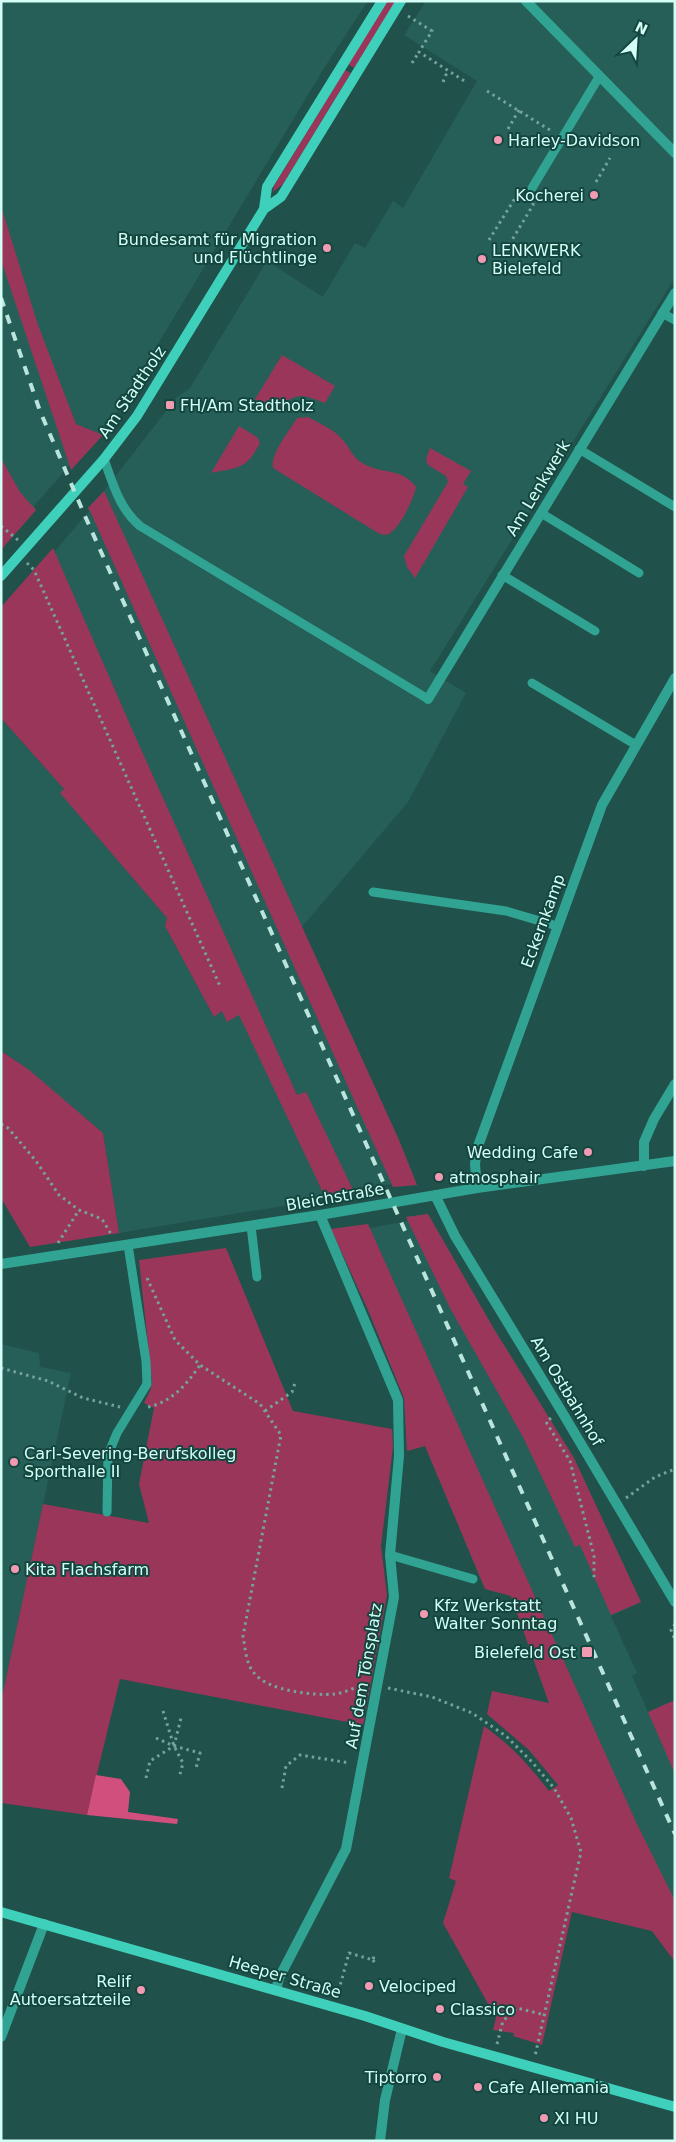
<svg xmlns="http://www.w3.org/2000/svg" width="676" height="2142" viewBox="0 0 676 2142" font-family="'DejaVu Sans',sans-serif">
<style>
.built{fill:#265f57}
.green{fill:#9a365a}
.forest{fill:#d04f7c}
.lines{fill:none;stroke-linecap:round;stroke-linejoin:round}
.path{stroke:#75a39b;stroke-width:3;stroke-dasharray:2.5 4;stroke-linecap:butt}
.service{stroke:#31a393;stroke-width:9}
.minor{stroke:#31a393;stroke-width:10}
.secondary{stroke:#3fd0bc;stroke-width:10}
.rail{stroke:#b9e5dc;stroke-width:4;stroke-dasharray:9 9;stroke-linecap:butt}
.poi-dot{fill:#f19ab2;stroke:#13463f;stroke-width:2}
.labels{text-anchor:middle;dominant-baseline:central;stroke-width:4;stroke-linejoin:round;paint-order:stroke}
.poi-label{font-size:16px;fill:#d4fff6;stroke:#13463f;text-anchor:start}
.street-label{font-size:16px;fill:#d4fff6;stroke:#13463f}
</style>
<rect width="100%" height="100%" fill="#20514a"/>
<!-- built -->
<path class="built" d="M1,1h367l-42,64 -223,370 -32,35 -2,-4 -35,40 2,4 -16,19 -19,-24z
M426,1h249v277l-245,393 36,22 -58,109 -106,125 97,213 18,45 -24,2 -2,-3 -37,6 1,4 -236,39 -16,-100 -89,-74 -13,-8v-333l63,71 -3,4 106,125 -2,8 49,91 8,-6 -169,-463 2,3 34,-40 -1,-3 16,-17 73,-94 13,-9 77,-127 56,36 32,-54 10,5 28,-47 10,7 74,-127 -73,-46z
M428,1214l66,115 80,129 67,144 -30,14 26,57 -5,3 16,36 27,-12v262l-126,-258 -38,-108 -26,-7 -60,-143 -18,5 -3,-53 -36,-88 -37,-81 37,-5 2,4 38,-7 -2,-4z
M1,1344l38,9 1,14 31,6 -70,329z"/>
<!-- green -->
<path class="green" d="M387,1h9l-42,67 -6,-4z
M345,70l6,3 -68,111 -10,8 1,-6z
M1,206l37,119 38,99 27,11 -32,35 -70,-210z
M282,355l53,31 -10,17c-14,-5 -25,-12 -39,-1 -5,3 -7,8 -13,10l-19,-11z
M308,417c11,6 25,12 33,21 9,9 11,20 23,26 20,11 37,3 52,23 -2,11 -18,46 -30,48 -1,0 -7,-1 -8,-2l-105,-65c-3,-14 17,-38 24,-50z
M239,426l18,11 3,6c-14,27 -21,24 -49,30z
M430,448l41,23 -8,13 5,3 -53,91 -8,-11 -3,-11 44,-74 -2,-6 -18,-11 -2,-6z
M1,458l19,34 16,18 -35,40z
M104,491l295,649 18,45 -24,2 -303,-676 -2,-3z
M53,548l82,188 162,359 9,-3 49,102 -29,5 -87,-184 -12,7 -5,-11 -8,6 -49,-91 2,-8 -107,-125 4,-4 -63,-71v-111z
M1,1051l27,18 75,64 16,100 -89,14 -29,-49z
M428,1214l66,115 80,129 67,144 -30,13 -31,-70 -5,2 -52,-110 -73,-129 -44,-91z
M368,1224l268,598 39,79v61l-23,-31 -80,-19 -30,133 -29,-9 1,-3 -21,-3 3,-12 -53,-95 13,-42 -7,-3 35,-152c29,21 43,37 65,65l9,-6 -29,-35 -42,-36 5,-23 57,12 -38,-107 -26,-7 -60,-143 -18,5 -3,-53 -36,-88 -37,-81z
M226,1248l67,163 99,18 1,18 -12,99 6,49 -24,130 -243,-46 -33,136 -86,-12v-101l42,-198 106,19 -10,-39 15,-76 -10,-5 6,-12 2,-9 -13,-122z
M675,1700v74l-27,-62z"/>
<!-- forest -->
<path class="forest" d="M96,1775l25,4 9,13 -2,20 50,7 -1,5 -90,-9z"/>
<g class="lines">
<!-- path -->
<path class="path" d="M408,16l24,15 -13,21 47,30
M412,63l7,-11
M443,82l5,-12
M487,91l66,41
M508,129l11,-19
M596,182l14,-24
M489,240l28,-45 5,-3
M506,250l27,-45v-6
M1,526l17,14
M27,563l7,7 186,416
M1,1124l7,4 28,33 23,34 20,15 23,9 9,15
M58,1243l21,-33
M147,1278l28,62 25,25 60,39 21,31 -38,201c2,11 3,28 11,37 14,18 60,23 81,21 10,-1 20,-7 30,-10
M1,1368l47,13 35,17 37,9
M148,1407c24,-5 39,-23 52,-42
M265,1411l27,-19 3,-9
M551,1418l-5,4 24,39 24,95v23
M626,1498l29,-21 20,-8
M675,1624l-4,6 4,10
M388,1688l44,9 40,16 34,23 26,26 22,26 17,30 10,34 -46,204
M163,1711l11,35 9,17 -4,15
M156,1738l18,8 26,7 -4,15
M146,1778l4,-17 24,-15 7,-28
M282,1788l4,-22 14,-11 50,8
M373,1960l3,5
M337,1997l12,-44 24,7 1,-4
M497,2044l6,-23 14,-13 28,7"/>
<!-- service -->
<path class="service" d="M532,188l67,-111
M662,313l13,7
M579,449l96,58
M104,459c9,25 15,49 36,67l288,173
M541,513l98,60
M502,575l93,56
M532,683l104,62
M373,892l133,19 51,15
M251,1226l6,51
M107,1512l1,-57 9,-22 30,-49 -1,-23 -18,-116
M390,1555l83,24"/>
<!-- minor -->
<path class="minor" d="M526,1l149,152
M428,699l247,-406
M644,1166v-24l10,-23 21,-35
M477,1188l-2,-24 2,-15 125,-344 73,-127
M435,1195l20,41 107,176 113,190
M1,1264l319,-49 157,-27 198,-27
M276,1990l3,-12 67,-129 48,-252 -4,-42 9,-99 -1,-56 -78,-185
M1,2037l43,-113
M380,2141l5,-41 17,-71"/>
<!-- secondary -->
<path class="secondary" d="M264,209l17,-12 120,-196
M1,576l103,-117 33,-43 127,-207 3,-22 115,-186
M1,1912l364,104 78,26 232,65"/>
<!-- rail -->
<path class="rail" d="M1,298l39,113 45,105 590,1318"/>
</g>
<!-- markers -->
<g class="poi-dot">
<circle cx="498" cy="140" r="5"/>
<circle cx="594" cy="195" r="5"/>
<circle cx="327" cy="248" r="5"/>
<circle cx="482" cy="259" r="5"/>
<rect x="165" y="400" width="10" height="10" rx="2.5"/>
<circle cx="588" cy="1152" r="5"/>
<circle cx="439" cy="1177" r="5"/>
<circle cx="14" cy="1462" r="5"/>
<circle cx="15" cy="1569" r="5"/>
<circle cx="424" cy="1614" r="5"/>
<rect x="581" y="1646" width="12" height="12" rx="2.5"/>
<circle cx="369" cy="1986" r="5"/>
<circle cx="141" cy="1990" r="5"/>
<circle cx="440" cy="2009" r="5"/>
<circle cx="437" cy="2077" r="5"/>
<circle cx="478" cy="2087" r="5"/>
<circle cx="544" cy="2118" r="5"/>
</g>
<g class="labels">
<!-- poi labels -->
<g class="poi-label">
<text x="508" y="140">Harley-Davidson</text>
<text x="584" y="195" text-anchor="end">Kocherei</text>
<text x="317" y="239" text-anchor="end">Bundesamt für Migration<tspan x="317" dy="18">und Flüchtlinge</tspan></text>
<text x="492" y="250">LENKWERK<tspan x="492" dy="18">Bielefeld</tspan></text>
<text x="180" y="405">FH/Am Stadtholz</text>
<text x="578" y="1152" text-anchor="end">Wedding Cafe</text>
<text x="449" y="1177">atmosphair</text>
<text x="24" y="1453">Carl-Severing-Berufskolleg<tspan x="24" dy="18">Sporthalle II</tspan></text>
<text x="25" y="1569">Kita Flachsfarm</text>
<text x="434" y="1605">Kfz Werkstatt<tspan x="434" dy="18">Walter Sonntag</tspan></text>
<text x="576" y="1652" text-anchor="end">Bielefeld Ost</text>
<text x="131" y="1981" text-anchor="end">Relif<tspan x="131" dy="18">Autoersatzteile</tspan></text>
<text x="379" y="1986">Velociped</text>
<text x="450" y="2009">Classico</text>
<text x="427" y="2077" text-anchor="end">Tiptorro</text>
<text x="488" y="2087">Cafe Allemania</text>
<text x="554" y="2118">XI HU</text>
</g>
<!-- street labels -->
<g class="street-label">
<text transform="translate(132 392) rotate(-56)">Am Stadtholz</text>
<text transform="translate(538 488) rotate(-59)">Am Lenkwerk</text>
<text transform="translate(543 921) rotate(-70)">Eckernkamp</text>
<text transform="translate(335 1197) rotate(-10)">Bleichstraße</text>
<text transform="translate(567 1391) rotate(59)">Am Ostbahnhof</text>
<text transform="translate(364 1676) rotate(-80)">Auf dem Tönsplatz</text>
<text transform="translate(285 1977) rotate(16)">Heeper Straße</text>
</g>
</g>
<!-- border -->
<rect width="676" height="2142" fill="none" stroke="#d4fff6" stroke-width="5"/>
<!-- north arrow -->
<g transform="translate(636 40) rotate(25)" stroke="#13463f" stroke-width="4" paint-order="stroke">
<path d="M0-4L9 19L0 12L-9 19Z" fill="#d4fff6"/>
<text y="-8" font-size="14" font-weight="bold" text-anchor="middle" fill="#d4fff6">N</text>
</g>
</svg>
